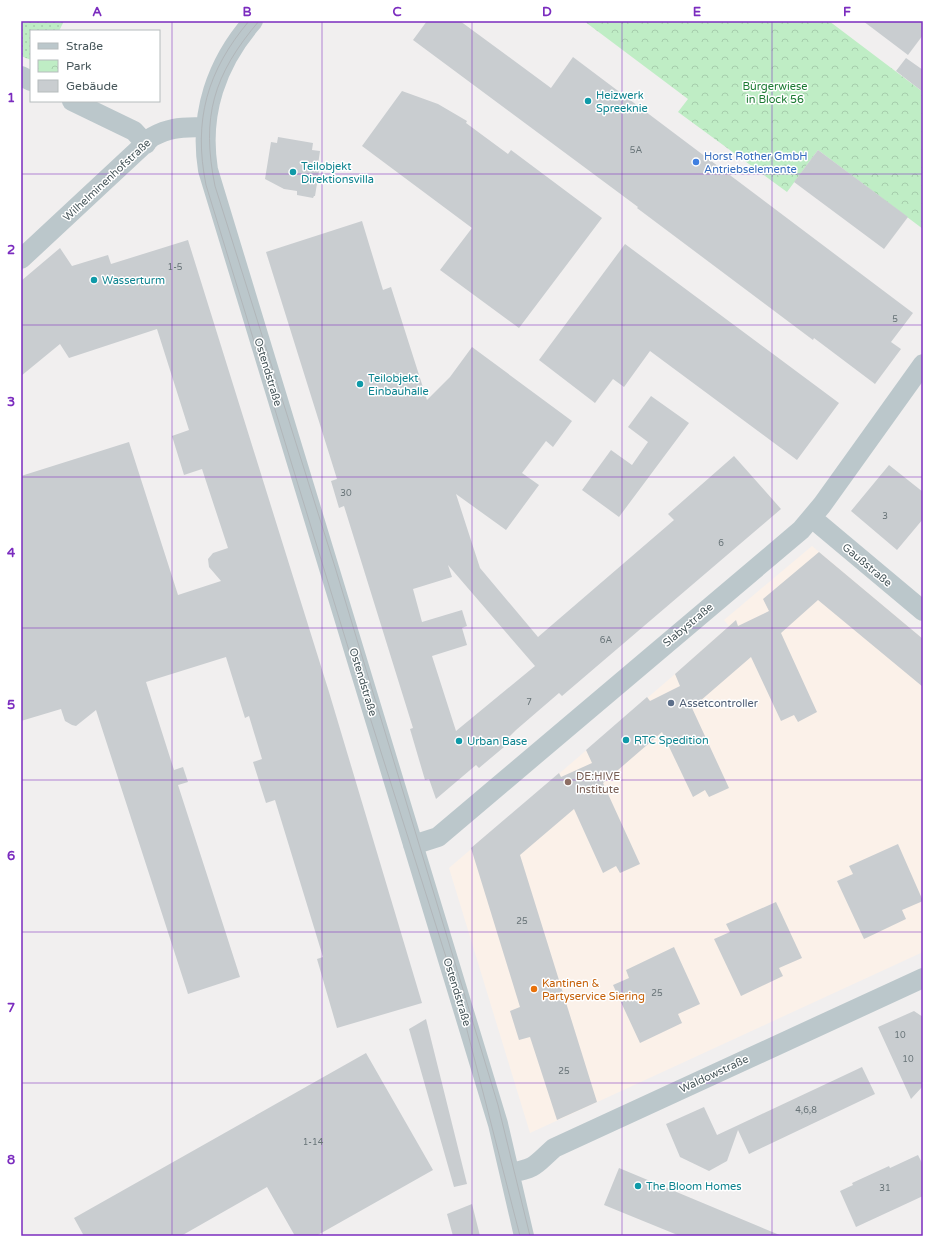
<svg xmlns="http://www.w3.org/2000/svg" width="944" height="1257" viewBox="0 0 944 1257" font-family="'Varela Round',sans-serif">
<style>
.commercial{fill:#fbf1e9}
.grass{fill:url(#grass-dots)}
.park{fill:url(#park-crowns)}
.building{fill:#c9cdd0;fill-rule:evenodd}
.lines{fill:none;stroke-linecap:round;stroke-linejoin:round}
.minor{stroke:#bbc7cb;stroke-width:20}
.tram{stroke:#b1b6b9;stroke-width:1}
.grid{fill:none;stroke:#7b2cbf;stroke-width:1;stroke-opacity:0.55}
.culture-dot{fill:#0f9aa8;stroke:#fff;stroke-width:1.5}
.shop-dot{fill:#3f7fe0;stroke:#fff;stroke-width:1.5}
.service-dot{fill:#5c6f8a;stroke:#fff;stroke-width:1.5}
.education-dot{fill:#8d6e63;stroke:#fff;stroke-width:1.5}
.food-dot{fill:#e8710a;stroke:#fff;stroke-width:1.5}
.labels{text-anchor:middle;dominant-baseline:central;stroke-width:3;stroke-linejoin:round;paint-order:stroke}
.number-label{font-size:9px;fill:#687478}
.park-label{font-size:11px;fill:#1b7a32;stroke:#fff}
.culture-label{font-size:11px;fill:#0d838f;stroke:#fff;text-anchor:start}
.shop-label{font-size:11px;fill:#366cbe;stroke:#fff;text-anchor:start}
.street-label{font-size:11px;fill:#48575b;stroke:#fff}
.service-label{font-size:11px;fill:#4e5e75;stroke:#fff;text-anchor:start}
.education-label{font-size:11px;fill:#785e54;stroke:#fff;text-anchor:start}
.food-label{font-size:11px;fill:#c56008;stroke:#fff;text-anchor:start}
.neatline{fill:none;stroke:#7b2cbf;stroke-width:1.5}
.grid-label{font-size:13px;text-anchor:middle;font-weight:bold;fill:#7b2cbf}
</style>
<defs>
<pattern id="grass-dots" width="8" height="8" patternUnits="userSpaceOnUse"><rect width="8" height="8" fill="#bfedc5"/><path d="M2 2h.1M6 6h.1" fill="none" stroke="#a6cdac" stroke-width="1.8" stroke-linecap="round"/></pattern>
<pattern id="park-crowns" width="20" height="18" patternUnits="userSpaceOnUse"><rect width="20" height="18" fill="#bfedc5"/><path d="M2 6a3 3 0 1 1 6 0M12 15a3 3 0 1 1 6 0" fill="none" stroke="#a6cdac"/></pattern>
</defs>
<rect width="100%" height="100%" fill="#f1efef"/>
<!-- commercial -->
<path class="commercial" d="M812,546l111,93v313l-393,181 -81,-265 232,-199 48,-43 -5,-6z"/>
<!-- grass -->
<path class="grass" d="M21,21h43l-5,10h-28v29l-10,-4z"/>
<!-- park -->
<path class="park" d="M584,21h245l94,71v137l-105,-79 -31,42 -109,-80 10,-13z"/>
<!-- building -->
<path class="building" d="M427,21h33l91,67 22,-31 340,256 -22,29 10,7 -26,35 -61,-46 -1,2 -176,-132 1,-1 -225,-167z
M863,21h60v14l-15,20z
M906,58l17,12v22l-27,-21z
M402,91l36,13 29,17 -1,2 42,31 3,-4 91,68 -83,110 -79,-58 32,-42 -110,-82z
M278,137l35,6 -1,7 8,1 -2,14h2l-5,31h-1l-1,2 -16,-3v-4l-13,-2 -19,-10 6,-37 6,1z
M818,150l90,67 -24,32 -90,-67z
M362,221l21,69 8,-3 36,113 23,-23 22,-30 100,74 -19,26 -7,-6 -24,32 17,12 -33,45 -50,-36 24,74 58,69 136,-117 -6,-6 66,-58 47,53 -219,187 -3,-3 -43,37 -14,14 2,3 -25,21 -3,-3 -40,34 -7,-20 -4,1 -15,-51 3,-1 -69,-222 -5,2 -8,-27 6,-2 -71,-227zM448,565l87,101 -79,65 -24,-75 35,-11 -5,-17 5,-2 -5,-16 -40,12 -9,-33 39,-12z
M188,240l141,452 93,311 -85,25 -20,-69 6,-2 -48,-157 -9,3 -13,-41 9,-3 -13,-43 -4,2 -19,-61 -80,25 28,88 9,-3 5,15 -10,3 62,192 -52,17 -92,-284 -20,16 -4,-1 -7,-4 -4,-12 -40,12v-245l108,-34 49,153 43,-14 -12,-14 -1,-8 5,-6 15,-5 -26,-79 -18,6 -12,-39 17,-6 -32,-101 -88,29 -9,-14 -39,32v-95l39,-33 12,18 36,-11 3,9z
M625,244l214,159 -42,57 -147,-109 -26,36 -11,-8 -18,24 -56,-43z
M651,396l38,27 -70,94 -37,-27 29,-40 21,15 16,-23 -20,-15z
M889,465l34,27v27l-26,31 -46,-39z
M819,552l104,87v48l-105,-87 -37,33 36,79 -19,10 -4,-7 -13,6 -30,-64 -59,51 37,80 -20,9 -4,-7 -12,7 -31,-65 -59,51 37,81 -20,9 -4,-7 -13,7 -29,-64 -54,46 77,247 -40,18 -27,-83 -11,3 -9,-29 10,-4 -49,-159 88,-75 2,4 31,-14 -6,-13 61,-53 3,4 30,-15 -5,-12 61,-54 2,6 31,-15 -6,-12z
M898,844l25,57 -21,9 4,9 -42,20 -27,-58 16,-7 -4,-8z
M776,902l26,56 -23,10 4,8 -42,20 -27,-57 16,-7 -4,-8z
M674,947l26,57 -22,10 4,9 -42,20 -27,-58 16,-7 -3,-8z
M914,1011l9,6v69l-12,13 -33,-72z
M426,1019l41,165 -13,3 -45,-158z
M366,1053l67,117 -117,66h-21l-28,-49 -86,49h-97l-10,-18z
M862,1067l13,27 -126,60 -11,-24 -11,31 -18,10 -29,-14 -14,-33 38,-17 13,28z
M918,1155l5,10v31l-67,31 -16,-36 13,-6 -1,-2 37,-17 1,2z
M619,1168l163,68h-102l-76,-31z
M472,1204l8,32h-27l-6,-22z"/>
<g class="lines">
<!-- minor -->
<path class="minor" d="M253,21c-37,42 -54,93 -45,149l290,954 26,112
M21,76l10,5
M72,101l62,30 12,13
M21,259l131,-122c21,-11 31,-9 54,-10
M812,518l111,93
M413,845l25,-8 363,-307 21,-25 101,-141
M510,1173c27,-5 25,-8 44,-25l369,-170"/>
<!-- tram -->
<path class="tram" d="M249,21c-42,50 -56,99 -43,164l149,485 103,325 62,241
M259,21c-46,54 -58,96 -44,165l120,381 163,538 32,131"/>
</g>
<!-- grid -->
<path class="grid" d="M172,21v1215M322,21v1215M472,21v1215M622,21v1215M772,21v1215M21,174h902M21,325h902M21,477h902M21,628h902M21,780h902M21,932h902M21,1083h902"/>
<!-- markers -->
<g class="culture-dot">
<circle cx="588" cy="101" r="4"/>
<circle cx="293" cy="172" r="4"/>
<circle cx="94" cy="280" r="4"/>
<circle cx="360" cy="384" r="4"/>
<circle cx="626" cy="740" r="4"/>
<circle cx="459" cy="741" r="4"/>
<circle cx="638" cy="1186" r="4"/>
</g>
<circle class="shop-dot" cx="696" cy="162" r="4"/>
<circle class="service-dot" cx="671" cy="703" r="4"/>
<circle class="education-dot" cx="568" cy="782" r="4"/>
<circle class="food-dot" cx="534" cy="989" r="4"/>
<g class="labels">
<!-- number labels -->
<g class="number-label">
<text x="636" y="150">5A</text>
<text x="175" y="267">1-5</text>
<text x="895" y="319">5</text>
<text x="346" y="493">30</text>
<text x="885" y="516">3</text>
<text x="721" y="543">6</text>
<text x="606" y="640">6A</text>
<text x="529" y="702">7</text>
<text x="522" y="921">25</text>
<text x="657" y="993">25</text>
<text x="900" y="1035">10</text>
<text x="908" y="1059">10</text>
<text x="564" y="1071">25</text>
<text x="806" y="1110">4,6,8</text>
<text x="313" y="1142">1-14</text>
<text x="885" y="1188">31</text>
</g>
<!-- park labels -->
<g class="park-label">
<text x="775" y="86">Bürgerwiese<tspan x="775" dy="13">in Block 56</tspan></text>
</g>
<!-- culture labels -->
<g class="culture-label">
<text x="596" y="95">Heizwerk<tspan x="596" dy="13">Spreeknie</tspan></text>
<text x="301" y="166">Teilobjekt<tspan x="301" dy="13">Direktionsvilla</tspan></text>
<text x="102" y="280">Wasserturm</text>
<text x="368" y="378">Teilobjekt<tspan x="368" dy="13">Einbauhalle</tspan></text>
<text x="634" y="740">RTC Spedition</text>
<text x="467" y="741">Urban Base</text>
<text x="646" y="1186">The Bloom Homes</text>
</g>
<!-- shop labels -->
<g class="shop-label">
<text x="704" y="156">Horst Rother GmbH<tspan x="704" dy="13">Antriebselemente</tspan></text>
</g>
<!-- street labels -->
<g class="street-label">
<text transform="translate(107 180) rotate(-43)">Wilhelminenhofstraße</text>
<text transform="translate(268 372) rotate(73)">Ostendstraße</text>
<text transform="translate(867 565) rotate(40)">Gaußstraße</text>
<text transform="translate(688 625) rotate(-40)">Slabystraße</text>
<text transform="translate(363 682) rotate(73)">Ostendstraße</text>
<text transform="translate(457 992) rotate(73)">Ostendstraße</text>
<text transform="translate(714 1074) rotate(-25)">Waldowstraße</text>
</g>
<!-- service labels -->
<g class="service-label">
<text x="679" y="703">Assetcontroller</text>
</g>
<!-- education labels -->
<g class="education-label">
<text x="576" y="776">DE:HIVE<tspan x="576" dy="13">Institute</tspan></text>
</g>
<!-- food labels -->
<g class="food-label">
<text x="542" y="983">Kantinen &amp;<tspan x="542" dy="13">Partyservice Siering</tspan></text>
</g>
</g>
<!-- border -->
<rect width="944" height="1257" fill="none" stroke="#ffffff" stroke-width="44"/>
<!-- legend -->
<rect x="30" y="30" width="130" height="72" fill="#ffffff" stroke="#b6bcbd"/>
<rect x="38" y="43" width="20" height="6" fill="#bbc7cb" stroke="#b6bcbd"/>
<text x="66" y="50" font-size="12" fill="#48575b">Straße</text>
<rect x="38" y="60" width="20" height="12" fill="url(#park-crowns)" stroke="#b6bcbd"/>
<text x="66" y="70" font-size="12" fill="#48575b">Park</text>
<rect x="38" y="80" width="20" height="12" fill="#c9cdd0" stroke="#b6bcbd"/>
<text x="66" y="90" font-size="12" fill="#48575b">Gebäude</text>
<rect x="22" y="22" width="900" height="1213" class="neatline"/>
<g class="grid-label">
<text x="97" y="16">A</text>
<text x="247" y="16">B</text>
<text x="397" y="16">C</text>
<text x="547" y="16">D</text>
<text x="697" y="16">E</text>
<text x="847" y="16">F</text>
<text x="11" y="102">1</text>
<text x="11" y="254">2</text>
<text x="11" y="406">3</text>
<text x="11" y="557">4</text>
<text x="11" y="709">5</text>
<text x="11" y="860">6</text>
<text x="11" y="1012">7</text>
<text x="11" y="1164">8</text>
</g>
</svg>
